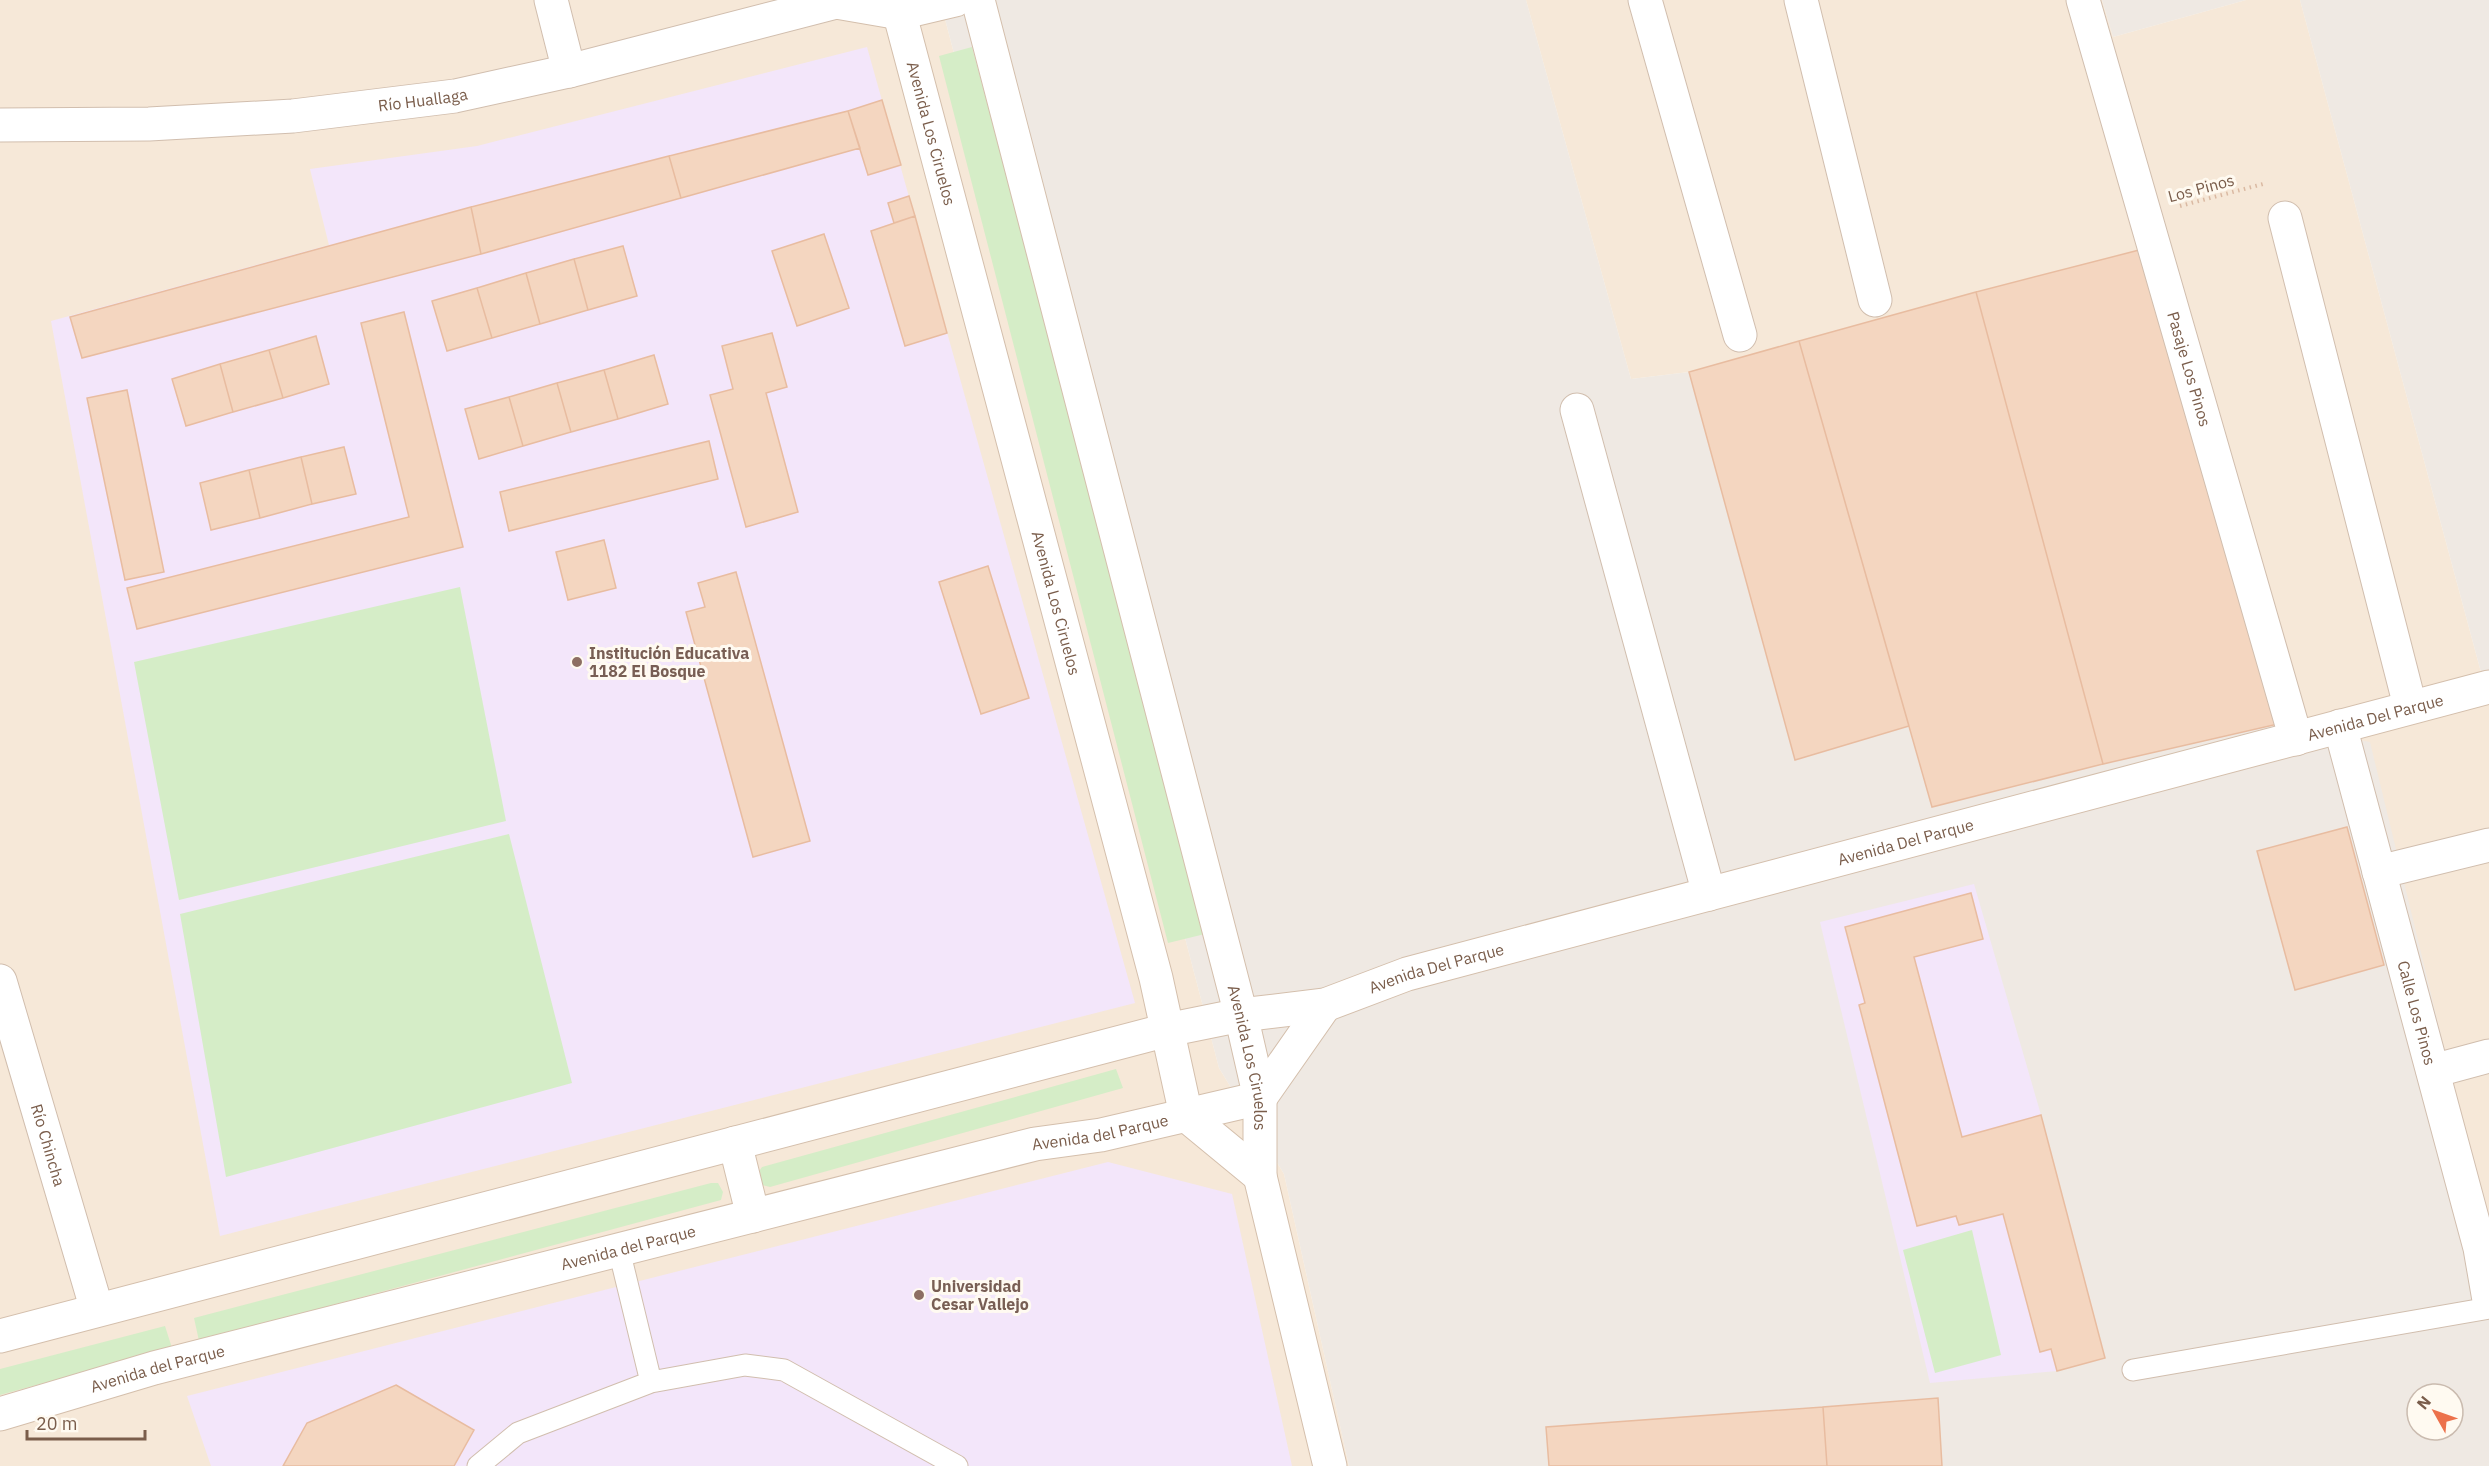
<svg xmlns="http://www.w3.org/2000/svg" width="2489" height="1466" viewBox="0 0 2489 1466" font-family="'IBM Plex Sans',sans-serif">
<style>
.residential{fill:#f6e8d8}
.industrial{fill:#efe9e3;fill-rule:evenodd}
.education{fill:#f3e6fa}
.green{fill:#d5edc7}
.building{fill:#f4d6c0;stroke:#e8bca0;stroke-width:1.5}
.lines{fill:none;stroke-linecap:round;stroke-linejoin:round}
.lane-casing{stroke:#d1beae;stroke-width:23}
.street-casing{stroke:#d1beae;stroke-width:35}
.secondary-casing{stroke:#d4bfac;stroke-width:35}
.path{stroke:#dab9a2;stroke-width:4;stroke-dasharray:1.5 4.5;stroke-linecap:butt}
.lane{stroke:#fff;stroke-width:21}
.street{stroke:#fff;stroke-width:33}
.secondary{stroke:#fff;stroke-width:33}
.education-dot{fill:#8d6e63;stroke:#fffaf1;stroke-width:2}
.labels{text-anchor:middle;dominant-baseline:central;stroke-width:6;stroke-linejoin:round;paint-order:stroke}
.street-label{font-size:16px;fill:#7a5d4b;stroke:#fffaf1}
.education-label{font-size:16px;font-weight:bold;fill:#785e54;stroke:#fffaf1;text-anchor:start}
</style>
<rect width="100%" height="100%" fill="#fdf6ea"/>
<!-- residential -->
<path class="residential" d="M0,0h940l279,1068 65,106 65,292h-1349z
M1526,0h576l11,37 133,-37h54l189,702v531l-211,-509 -131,-476 -171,44 -287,80 -58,7z"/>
<!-- industrial -->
<path class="industrial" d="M940,0h586l105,379 58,-7 287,-80 171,-44 130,476 93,18 119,491v233h-1140l-65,-292 -65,-106zM2417,1394h36v36h-36z
M2102,0h144l-133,37z
M2300,0h189v702z"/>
<!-- education -->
<path class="education" d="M867,47l268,956 -915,233 -169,-915 278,-76 -19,-76 167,-23z
M1974,884l67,231 64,243 -48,13 -127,12 -110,-461z
M1108,1162l124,32 60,272h-1081l-24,-70z"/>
<!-- green -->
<path class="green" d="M972,47l237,886 -41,10 -229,-887z
M460,587l46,234 -327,79 -45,-238z
M509,834l63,249 -346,94 -46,-263z
M1116,1069l7,19 -353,99 -8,-2 -5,-11 5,-7z
M711,1183h7l5,9 -2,8 -522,141 -5,-23z
M1972,1230l29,125 -66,18 -32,-123z
M165,1326l7,22 -172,47v-26z"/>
<!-- building -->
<path class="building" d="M882,100l19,65 -33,10 -20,-64z
M848,111l12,37 -179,50 -12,-42z
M669,156l12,42 -200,56 -10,-47z
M909,196l6,20 -21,7 -6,-20z
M471,207l10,47 -399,104 -12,-41z
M915,216l32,117 -42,13 -34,-115z
M824,234l25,74 -52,18 -25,-75z
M623,246l14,50 -49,14 -14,-51z
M2147,248l131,476 -175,40 -127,-472z
M574,259l14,51 -48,14 -14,-51z
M526,273l14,51 -48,14 -15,-50z
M477,288l15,50 -45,13 -15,-50z
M1976,292l127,472 -171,43 -133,-466z
M404,312l59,235 -326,82 -10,-41 282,-71 -48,-194z
M772,333l15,54 -21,6 32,119 -52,15 -36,-132 23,-6 -11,-43z
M316,336l13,48 -46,14 -14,-48z
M1799,341l110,385 -114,34 -106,-388z
M269,350l14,48 -50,14 -13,-48z
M654,355l14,49 -50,15 -14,-49z
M220,364l13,48 -47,14 -14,-47z
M604,370l14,49 -47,13 -14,-49z
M557,383l14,49 -48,14 -14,-49z
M127,390l37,182 -39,8 -38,-182z
M509,397l14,49 -44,13 -14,-50z
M709,441l9,38 -209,52 -9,-39z
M344,447l12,47 -44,10 -11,-47z
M301,457l11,47 -52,14 -11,-48z
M249,470l11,48 -49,12 -11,-47z
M604,540l12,48 -48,12 -12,-48z
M988,566l41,132 -48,16 -42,-132z
M736,572l74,269 -57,16 -67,-245 19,-5 -7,-24z
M2347,827l37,138 -89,25 -38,-139z
M1971,893l12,46 -69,18 48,180 79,-22 64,243 -48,13 -6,-22 -11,3 -37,-138 -44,11 -3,-9 -39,10 -58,-221 6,-2 -20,-76z
M396,1385l78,45 -20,36h-171l24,-43z
M1938,1398l4,68h-115l-4,-59z
M1823,1407l4,59h-278l-3,-39z"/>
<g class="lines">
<defs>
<path id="lane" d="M619,1250l32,132
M2133,1370l356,-62
M478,1466l40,-33 133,-51 94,-17 39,5 173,96"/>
<g id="street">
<path d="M551,0l18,71"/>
<path d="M1645,0l95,335"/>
<path d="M1801,0l74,300"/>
<path id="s1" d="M2083,0l213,739"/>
<path id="s2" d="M0,125l149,-1 144,-8 162,-20 114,-25 267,-69"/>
<path d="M2285,218l125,488"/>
<path d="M1577,410l132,484"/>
<path id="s3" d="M2340,726l140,522 9,52"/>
<path d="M2379,872l110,-27"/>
<path id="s4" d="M0,981l97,329"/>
<path d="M2433,1071l56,-15"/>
</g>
<g id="secondary">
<path id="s5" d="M896,0l260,978 30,137 74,61"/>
<path id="s6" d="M978,0l263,1015 19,83v78l70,290"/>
<path d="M836,2l64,11 55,-13"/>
<path d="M1260,1098l65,-93"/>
<path d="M735,1143l18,73"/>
<path id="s7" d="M0,1336l1167,-306 74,-15 84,-10 82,-31 1082,-287"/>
<path id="s8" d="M0,1414l154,-46 881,-224 66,-9 159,-37"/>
</g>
</defs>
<!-- lane casing -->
<use href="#lane" class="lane-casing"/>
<!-- street casing -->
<use href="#street" class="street-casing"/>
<!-- secondary casing -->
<use href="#secondary" class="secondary-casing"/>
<!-- path -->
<path class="path" d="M2180,206l83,-22"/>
<!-- lane -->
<use href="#lane" class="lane"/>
<!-- street -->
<use href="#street" class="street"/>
<!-- secondary -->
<use href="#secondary" class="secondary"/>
</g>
<!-- markers -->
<g class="education-dot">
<circle cx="577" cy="662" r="6"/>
<circle cx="919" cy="1295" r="6"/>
</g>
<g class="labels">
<!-- street labels -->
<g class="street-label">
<text stroke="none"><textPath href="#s2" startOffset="424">Río Huallaga</textPath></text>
<text stroke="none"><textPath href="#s5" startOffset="138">Avenida Los Ciruelos</textPath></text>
<text transform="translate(2201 188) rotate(-15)">Los Pinos</text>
<text stroke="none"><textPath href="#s1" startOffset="384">Pasaje Los Pinos</textPath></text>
<text stroke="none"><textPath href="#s5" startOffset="624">Avenida Los Ciruelos</textPath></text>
<text stroke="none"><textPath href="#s7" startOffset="2456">Avenida Del Parque</textPath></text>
<text stroke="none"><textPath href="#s7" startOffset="1970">Avenida Del Parque</textPath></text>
<text stroke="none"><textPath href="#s7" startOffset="1484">Avenida Del Parque</textPath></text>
<text stroke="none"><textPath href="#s3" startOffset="297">Calle Los Pinos</textPath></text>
<text stroke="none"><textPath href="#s6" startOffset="1092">Avenida Los Ciruelos</textPath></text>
<text stroke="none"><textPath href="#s8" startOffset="1136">Avenida del Parque</textPath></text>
<text stroke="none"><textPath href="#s4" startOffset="171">Río Chincha</textPath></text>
<text stroke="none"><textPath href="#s8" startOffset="650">Avenida del Parque</textPath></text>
<text stroke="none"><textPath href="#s8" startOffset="164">Avenida del Parque</textPath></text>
</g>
<!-- education labels -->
<g class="education-label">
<text x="589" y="653">Institución Educativa<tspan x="589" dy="18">1182 El Bosque</tspan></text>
<text x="931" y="1286">Universidad<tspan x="931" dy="18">Cesar Vallejo</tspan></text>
</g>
</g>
<!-- north arrow -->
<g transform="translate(2435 1412) rotate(310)"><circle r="28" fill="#fffaf1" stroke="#cabbaf" stroke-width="1.5"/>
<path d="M0-4.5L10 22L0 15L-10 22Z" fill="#ec714b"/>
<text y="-9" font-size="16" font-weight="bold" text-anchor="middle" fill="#7a5d4b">N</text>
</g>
<!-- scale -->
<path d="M27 1430v9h118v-9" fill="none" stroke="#7a5d4b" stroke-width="3"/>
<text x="36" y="1430" font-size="18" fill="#7a5d4b" stroke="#fffaf1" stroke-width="4.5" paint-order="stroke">20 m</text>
</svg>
